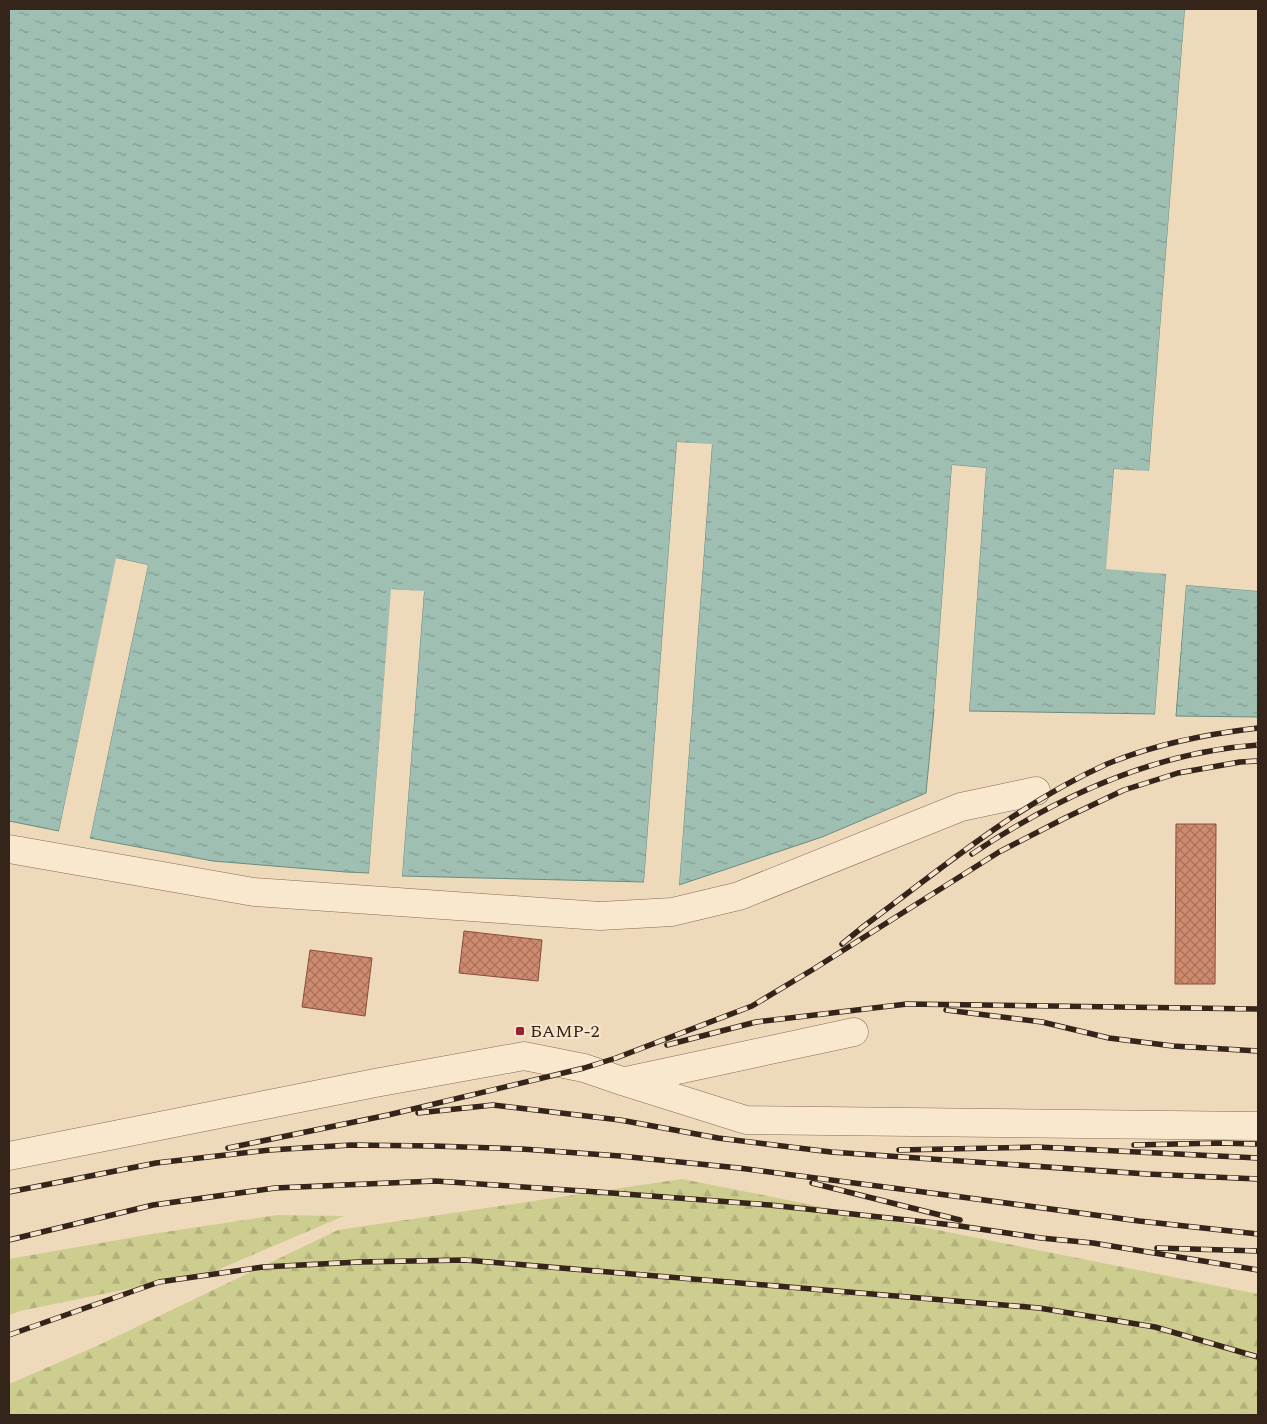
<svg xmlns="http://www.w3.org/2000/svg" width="1267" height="1424" viewBox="0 0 1267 1424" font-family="Spectral,serif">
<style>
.forest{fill:url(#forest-firs)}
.water{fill:url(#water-ripples);stroke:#678d7f}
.pier{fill:#efd9bb}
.building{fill:url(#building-cross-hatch);stroke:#864f3a}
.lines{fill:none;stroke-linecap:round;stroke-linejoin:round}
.minor-casing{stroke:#866954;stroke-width:29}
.minor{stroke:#fae8ce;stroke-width:28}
.rail-casing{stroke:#35241a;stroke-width:5.5}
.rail{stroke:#f6e4cb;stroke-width:4;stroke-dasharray:11;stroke-linecap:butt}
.poi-dot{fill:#972231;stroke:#f6e4cb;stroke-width:2}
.labels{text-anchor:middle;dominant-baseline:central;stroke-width:4.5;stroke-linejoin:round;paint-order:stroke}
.poi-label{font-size:18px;fill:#35241a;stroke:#f6e4cb;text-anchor:start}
</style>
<defs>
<pattern id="forest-firs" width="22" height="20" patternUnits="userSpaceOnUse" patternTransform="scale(1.25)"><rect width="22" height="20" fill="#cdcd8f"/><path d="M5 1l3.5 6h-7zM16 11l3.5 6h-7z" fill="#b1b07b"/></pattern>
<pattern id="water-ripples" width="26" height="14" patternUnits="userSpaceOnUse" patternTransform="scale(1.25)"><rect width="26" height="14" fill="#9fbfb2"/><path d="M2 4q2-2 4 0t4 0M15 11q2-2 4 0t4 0" fill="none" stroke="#829b90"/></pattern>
<pattern id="building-cross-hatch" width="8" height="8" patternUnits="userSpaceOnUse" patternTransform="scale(1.25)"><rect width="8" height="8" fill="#cf8b6f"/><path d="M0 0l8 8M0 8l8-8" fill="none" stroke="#a9715a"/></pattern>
</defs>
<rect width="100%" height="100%" fill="#efd9bb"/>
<!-- forest -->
<path class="forest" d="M682,1179l576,115v121h-1249v-31l90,-39 239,-115z
M277,1215l67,1 -129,55 -195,40 -11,4v-56l143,-25z"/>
<!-- water -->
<path class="water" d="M9,9h1176l-36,463 -35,-3 -7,99 59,5 -11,141 -186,-3 17,-243 -34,-3 -18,244 -8,84 -104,44 -143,48 33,-440 -35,-3 -33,440 -242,-6 22,-284 -32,-3 -23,284 -23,-1 -133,-11 -123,-23 58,-273 -31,-7 -58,273 -50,-10z
M1186,585l72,6v126l-82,-1z"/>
<!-- pier -->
<path class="pier" d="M1185,9h2l-35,463 -3,2 -33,-3 -7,95 58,5 2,2 -11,141h-3l11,-140 -60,-5 8,-100 35,2z
M677,442l35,2 -33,441h-2l32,-438 -30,-3 -33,438h-2z
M952,465l34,3 -17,243h-3l17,-241 -29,-2 -17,241h-3z
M116,558l32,7 -58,273 -2,-1 57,-271 -27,-5 -57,270h-2z
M1186,582l72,6v3l-72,-6 -11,131h-2l10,-131z
M391,589l33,2 -22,285 -3,-1 22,-281 -27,-3 -22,282h-3z"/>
<!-- building -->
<path class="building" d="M1176,824h40l-1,160h-40z
M464,931l78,9 -4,41 -79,-8z
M310,950l62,8 -7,58 -63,-9z"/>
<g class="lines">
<defs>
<path id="minor" d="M9,849l245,43 346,24 72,-4 67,-16 222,-89 75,-16
M626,1081l228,-49
M9,1156l366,-73 149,-27 60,12 41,14 121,38 512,6"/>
</defs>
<!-- minor casing -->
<use href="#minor" class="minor-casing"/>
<!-- minor -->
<use href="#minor" class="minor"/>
<defs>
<path id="rail" d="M972,854c85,-57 183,-102 286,-109
M842,944l22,-18c78,-58 154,-122 243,-162 48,-20 100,-30 151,-36
M946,1010l96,12 67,16 64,8 85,5
M667,1045l89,-23 151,-18 351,5
M418,1113l75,-8 127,15 98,18 113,14 316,22 111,5
M1134,1145l84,-2 40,1
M228,1148l160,-33 196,-47 32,-10 136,-52 60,-36 187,-118 66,-34 59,-28 54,-17 62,-11 18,-1
M899,1150l138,-3 221,11
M812,1183l148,37
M9,1192l147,-29 114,-13 81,-5 83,1 88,3 98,7 119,12 215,28 185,25 119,13
M9,1240l144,-35 122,-17 160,-7 163,11 172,13 183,20 88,13 52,5 165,27
M1157,1248l101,3
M9,1335l150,-53 104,-15 96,-5 106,-2 574,48 116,19 103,30"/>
</defs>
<!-- rail casing -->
<use href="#rail" class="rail-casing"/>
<!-- rail -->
<use href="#rail" class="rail"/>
</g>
<!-- markers -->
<rect class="poi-dot" x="515" y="1026" width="10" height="10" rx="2.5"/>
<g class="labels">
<!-- poi labels -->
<g class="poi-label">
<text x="530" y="1031">БАМР-2</text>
</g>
</g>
<!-- border -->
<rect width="1267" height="1424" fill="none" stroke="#35241a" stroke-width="20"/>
</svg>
